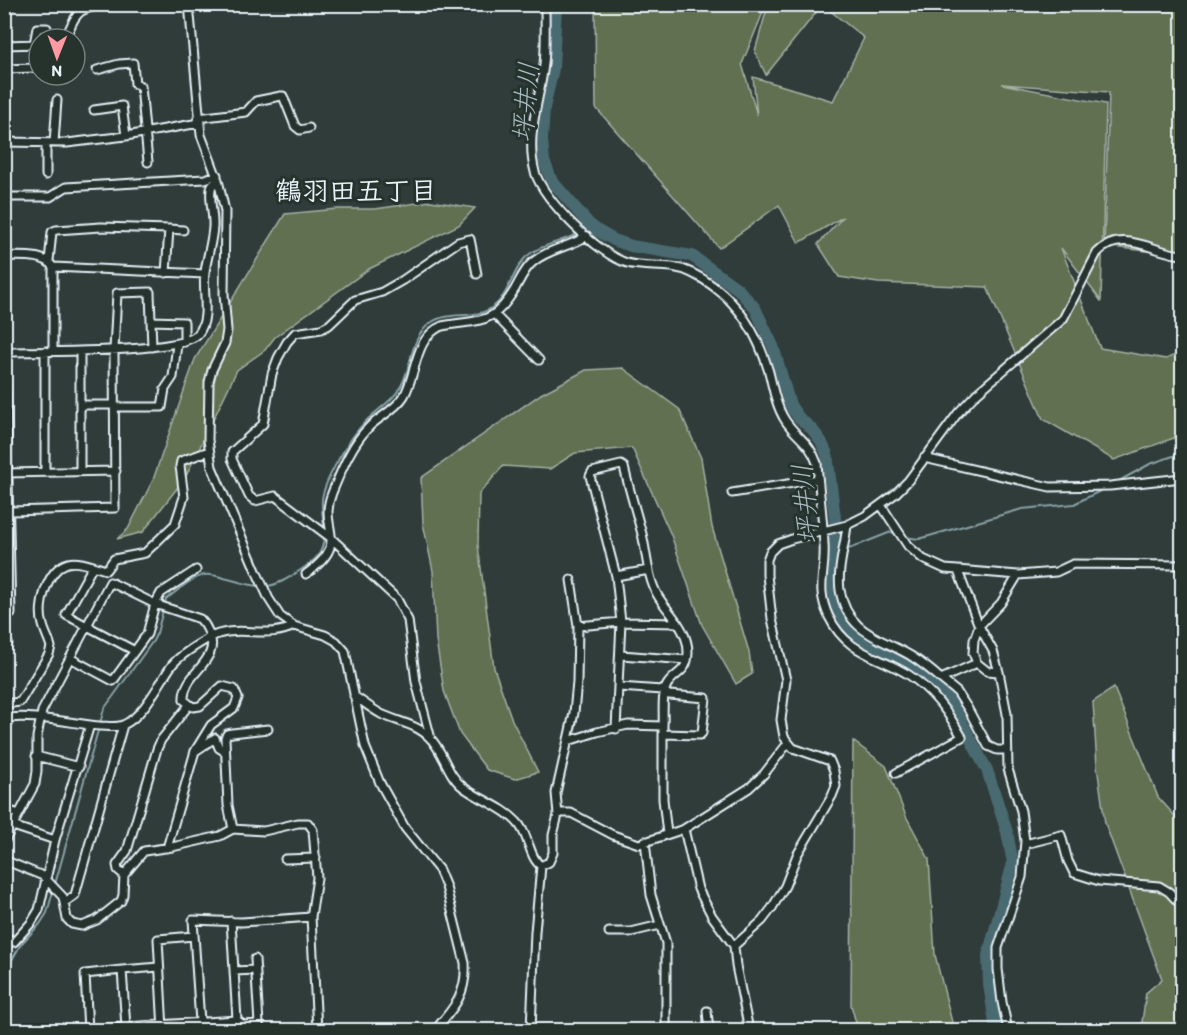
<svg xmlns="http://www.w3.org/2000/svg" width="1187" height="1035" viewBox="0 0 1187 1035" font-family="Itim,'Klee One',sans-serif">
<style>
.green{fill:#617051;stroke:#a4b0a4;stroke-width:1.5}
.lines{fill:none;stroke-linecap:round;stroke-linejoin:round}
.stream{stroke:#89a1a6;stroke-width:2}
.river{stroke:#496b70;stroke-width:12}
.minor-casing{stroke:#e8f1f8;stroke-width:11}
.minor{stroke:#26332d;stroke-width:7}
.labels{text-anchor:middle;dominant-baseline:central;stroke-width:6;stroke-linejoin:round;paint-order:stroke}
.water-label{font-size:27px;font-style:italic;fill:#a8bbc2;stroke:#26332d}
.neighbourhood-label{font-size:27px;font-weight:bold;fill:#e8f1f8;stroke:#26332d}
</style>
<rect width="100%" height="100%" fill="#2f3c3a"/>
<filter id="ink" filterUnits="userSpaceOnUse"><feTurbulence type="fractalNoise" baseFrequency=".0167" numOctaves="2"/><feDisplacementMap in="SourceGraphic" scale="12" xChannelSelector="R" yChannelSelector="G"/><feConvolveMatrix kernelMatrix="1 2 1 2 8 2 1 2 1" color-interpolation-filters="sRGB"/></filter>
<g filter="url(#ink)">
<!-- green -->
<path class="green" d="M822,4v1l-56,70 -11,-24 13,-46z
M595,5h171l-24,59 15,51 -4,-38 80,24 31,-63 -41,-33h359v250l-78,-9 5,-154 -107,-8 104,20 -5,197 -40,-53 39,100 66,11 16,-7v83l-68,25 -71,-41 -56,-132 -109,-4 -39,-6 -21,-33 25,-27 -44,26 -20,-38 -60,43 -123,-140z
M431,201l44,7 -16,17 -90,44 -94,68 -10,13 -28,20 -52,108 -42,54 -26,7 11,-10 25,-49 42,-121 90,-145 53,-5h37z
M623,368l56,41 22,49 11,69 37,125 3,22 -16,10 -34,-59 -31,-90 -39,-87 -57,5 -25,16 -47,-3 -24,28 -1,51 16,123 18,52 26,52 -23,7 -28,-9 -27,-36 -16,-43 -8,-51 -3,-69 -10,-48 -2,-45 120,-84 45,-24z
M1114,688l44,109 24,27v206h-41l5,-37 16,-14 -57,-156 -8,-57 -4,-64z
M853,741l33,25 20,50 23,43 6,96 19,75h-96l-7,-25z"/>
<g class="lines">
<!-- stream -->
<path class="stream" d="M1117,482l33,-18 32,-11
M324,531c0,-10 -3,-22 -2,-32 3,-21 29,-63 44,-78 12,-12 27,-20 35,-35 12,-21 8,-49 31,-64 16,-11 43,-2 61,-15 16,-12 19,-35 32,-49 13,-13 34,-15 50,-23 5,-3 9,-8 14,-11
M905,537l14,2 103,-30 52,-5 30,-15
M846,550l45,-18 6,2
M833,554l8,-2
M4,974l17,-30 19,-20 7,-11 57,-204 49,-68 4,-8 9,-34c11,-7 25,-22 39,-24 8,-1 15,2 23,4 36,10 43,12 74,-10 13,-9 21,-15 22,-32"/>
<!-- river -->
<path class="river" d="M556,4l-3,65 -9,39 -2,32 2,21 8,20 37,43 9,7 16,9 17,6 61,10 46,33 17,19 18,38 17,59 9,13 13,11 9,12 6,13 8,64 -4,63 1,16 9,24 19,19 15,9 31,14 28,19 17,21 36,67 20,62 6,31 -25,93 1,28 7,46"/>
<defs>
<path id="minor" d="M12,4v1
M189,4l12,131 17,45 7,31 -1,83 3,36 -2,13 -13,27 -3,12 -1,58 4,27 45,106 12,26 11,17 14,10 31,9 11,6 9,10 20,95 15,37 25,45 34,42 7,17 19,76c2,31 -11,45 -30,67
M545,4c0,20 1,40 -1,60 -4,36 -19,72 -9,108 8,28 64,83 92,91 15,4 30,2 45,4 15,2 29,10 41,19 29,21 46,52 56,86 4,16 7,34 16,48 11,17 25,22 32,43 2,27 6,55 7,82 2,29 -9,42 5,72 19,38 49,38 80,58 24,16 39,37 53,62l-66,36
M65,39c13,-29 11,-30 44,-35
M34,44l3,-16h10
M4,45l35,-1
M4,69l31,-1
M97,70l22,-6 14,-1 2,21 6,2 7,76
M94,110l28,-4 4,30
M198,118l48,-6 10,-11 25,-5h2l12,30 5,4 9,-2
M4,142l63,1 59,-7 73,-13
M54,143l3,-43
M46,175v-32
M4,197h46l16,-10 139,-8 12,-4
M4,256c15,1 40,-3 49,11v84
M49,261l3,-29 4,-2 45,-3 68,2
M53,267l152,7
M166,273l3,-44 14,1
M4,314l7,300 -7,4
M495,315l44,45
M152,347l-1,-26 33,1v20
M45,351v121
M80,351v120
M4,352c32,-1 177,2 194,-18 13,-16 4,-43 7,-62 2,-15 7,-30 8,-45 1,-10 -5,-34 -1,-41 1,-1 6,-6 6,-6
M80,405h34
M114,407h48l3,-18 8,-12 4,-33
M924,458l126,29 60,-1 72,-8
M5,473l111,-2
M732,493l86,-14
M881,505l27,41 15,13 22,10 73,6 38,-3 17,-8 109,1
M10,511l105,-3 -1,-158 3,-57 33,-1 1,29
M847,525c-2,21 -10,44 -7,65 7,43 41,48 71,66 11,7 21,15 30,23l36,-16
M93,566l-27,49 69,36
M958,571l21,55 14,25 6,21 8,42 1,55 13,42 4,30 -3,36 -24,71v21l4,33 6,28
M306,574c47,-33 11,-45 26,-81 9,-22 20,-50 38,-67 11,-10 26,-17 34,-30 13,-22 10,-59 38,-70 38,-7 51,0 73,-37 5,-9 10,-21 18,-27 15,-13 37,-15 54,-26
M616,576l33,-6
M578,626l43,-4 57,1
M4,643h4l-4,6
M621,655l66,5
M70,658l43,23 34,-47 8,-30 6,-11 35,-23
M999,672l-12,-1 -10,-8 -4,-10 1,-13 5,-14 22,-23 17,-28
M941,679l16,13 11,17 20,37 9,4h9
M619,687l43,3 7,5 37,3 -4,35 -2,2 -37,-1
M354,696c9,6 18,13 27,18 17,8 36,10 49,24 14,14 17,37 33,49 17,13 39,19 54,35 12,12 12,36 24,44l-6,66 -4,98
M4,704l16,-2 29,-48 2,-7c-2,-8 -6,-14 -8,-22 -6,-19 4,-56 25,-62 11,-3 27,4 38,7l8,-11 31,-6 30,-29 9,-27 -4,-31 1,-5 28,-10
M4,719c22,-6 72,5 96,7 7,0 16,2 23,-1 21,-9 36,-42 49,-60 9,-11 25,-20 37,-27 26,-15 58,2 85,-12
M616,729l5,-107 -5,-46 -26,-100 2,-4 29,-7 3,2c5,22 12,44 18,67 5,20 5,43 16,62 11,18 30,33 30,56 0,21 -13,20 -21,33 -6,11 -3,29 -4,41
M431,739l-15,-57 -8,-62 -11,-21 -66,-61 -56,-42 -20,5 -6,-5 -17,-37v-7l31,-28 9,-50 6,-16 9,-16 8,-9 26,-4 8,-4 26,-25 27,-8 21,-12 55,-38 12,-3 7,35
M568,741l29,-9 31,-7 35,1v73l4,35
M197,750l18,-12 4,10 5,3
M36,756l43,11
M4,809l15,5
M558,815l3,-2h10l42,22 26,9 45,-15 65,-41 15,-14 24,-31
M13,826l42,14
M233,829l-5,-24 -3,-67 2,-4 5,-1 36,-4
M684,829l14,60 14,27 22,30 2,20 13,64
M645,841l6,54 15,48v87
M4,842l31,-58 2,-13v-34l5,-26 68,-129 45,22 45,15c4,4 6,7 8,12 16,30 -26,41 -24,69l9,7 7,-1 22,-20 12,3 4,9 -4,10 -23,17 -16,26 -28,97
M1025,844l36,-9 7,26 6,12 25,8 60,5 10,6 13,14
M4,856l5,6 34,14 20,21 4,22 5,5 10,2 15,-6 24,-19 2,-6 1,-20 20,-24 28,-4 48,-11 13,-7 31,2 34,-8h10l5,7 4,48 -6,39 6,113
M285,859l31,-1
M541,866l8,-4 4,-9v-18l5,-20 -2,-22 18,-80 3,-31 1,-56 -7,-46
M124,875l-6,-5 -1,-5 10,-14 30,-102 4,-9 28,-35
M64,903l11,-8 48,-170
M231,921l6,99
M609,932h22l29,-7
M4,935l10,7 17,-19 8,-13 16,-70 35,-115
M734,946l28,-25 10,-13 13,-22 12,-31 35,-59 4,-10 -2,-15 -4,-10 -37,-13 -9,-11 -3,-17 5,-40 -14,-61 -5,-44v-15l3,-8 8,-8 14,-5 55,-14 18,-9 30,-22 13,-13 50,-68 18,-19 87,-75 34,-66c25,-26 57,0 85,2
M255,959l4,65
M122,970l37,-3
M234,971l22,-1
M707,1011l2,19
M200,1022l-7,-102 49,2 69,-5
M126,1027l111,-7 6,5 16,-1 1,6
M83,1030l43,-3 -4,-57 -37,4 3,56
M163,1030l-5,-91 36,-3"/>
</defs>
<!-- minor casing -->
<use href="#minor" class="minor-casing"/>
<!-- minor -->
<use href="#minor" class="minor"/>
</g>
</g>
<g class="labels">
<!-- water labels -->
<g class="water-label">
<text transform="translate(525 102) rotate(-85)">坪井川</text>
<text transform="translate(805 504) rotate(-95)">坪井川</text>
</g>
<!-- neighbourhood labels -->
<g class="neighbourhood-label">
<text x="356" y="190">鶴羽田五丁目</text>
</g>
</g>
<!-- margin -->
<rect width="1187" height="1035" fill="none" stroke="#26332d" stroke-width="24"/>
<rect x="12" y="12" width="1163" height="1011" fill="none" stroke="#e8f1f8" stroke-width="2" filter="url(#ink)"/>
<!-- north arrow -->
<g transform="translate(57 57) rotate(181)"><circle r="28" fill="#26332d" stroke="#747f7e" stroke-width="1.5"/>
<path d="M0-4.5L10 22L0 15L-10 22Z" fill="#ff9aa2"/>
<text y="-9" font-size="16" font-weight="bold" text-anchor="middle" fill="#e8f1f8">N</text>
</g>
</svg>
